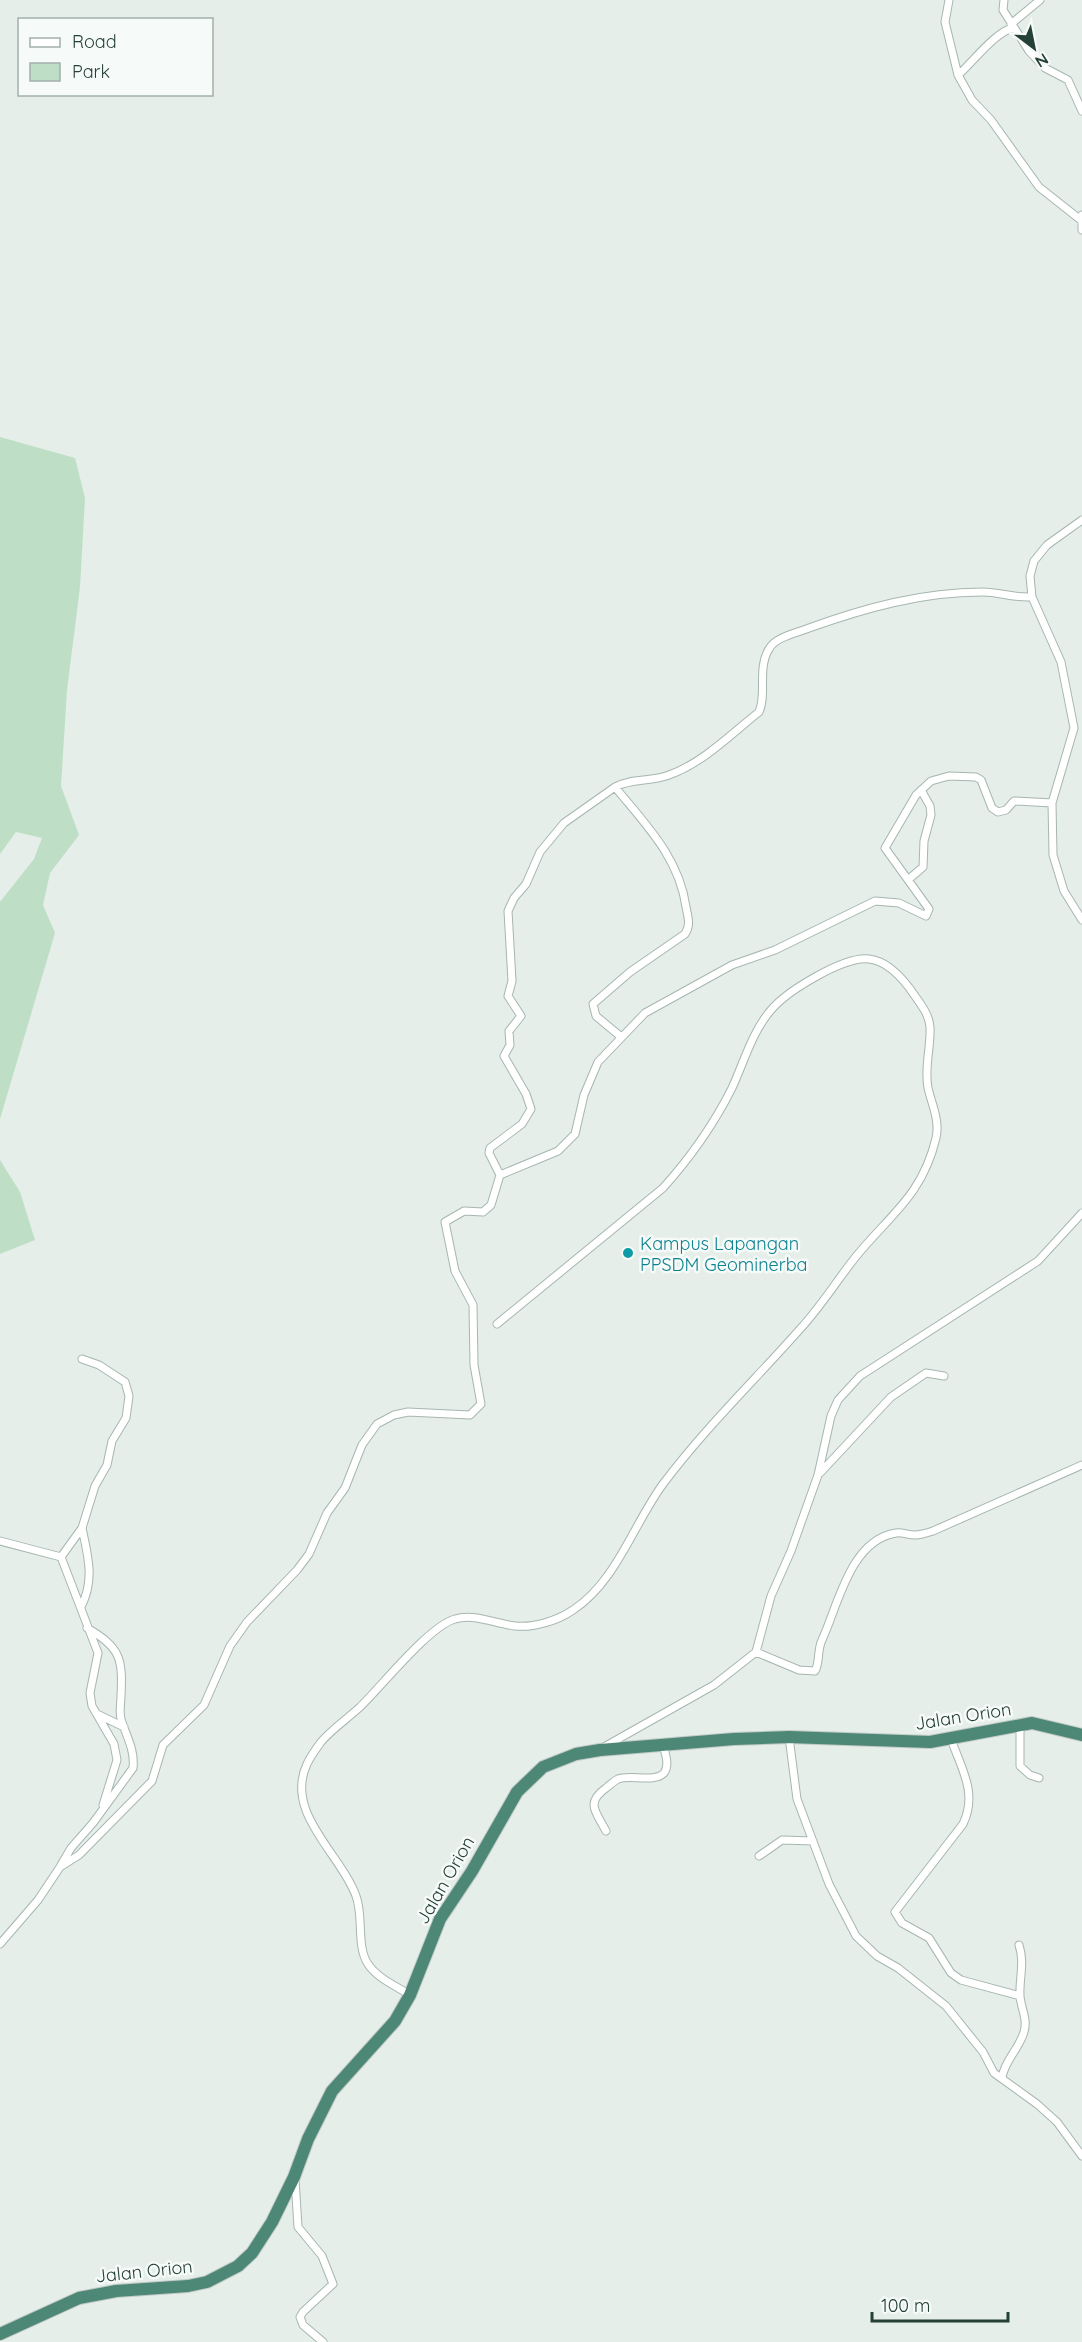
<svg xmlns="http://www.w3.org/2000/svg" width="1082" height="2342" viewBox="0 0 1082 2342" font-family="Quicksand,sans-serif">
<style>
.green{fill:#bedfc5}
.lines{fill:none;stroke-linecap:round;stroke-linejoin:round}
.minor-casing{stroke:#a7b6b0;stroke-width:9}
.trunk-casing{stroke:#c2cac7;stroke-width:14}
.minor{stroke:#fff;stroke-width:7}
.trunk{stroke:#4d8876;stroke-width:12}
.culture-dot{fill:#0f9aa8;stroke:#f6faf8;stroke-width:2}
.labels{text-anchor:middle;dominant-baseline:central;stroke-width:5;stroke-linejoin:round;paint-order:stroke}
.culture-label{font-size:18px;fill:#0d838f;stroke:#f6faf8;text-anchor:start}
.street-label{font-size:18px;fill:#244037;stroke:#f6faf8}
</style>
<rect width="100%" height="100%" fill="#e5eee9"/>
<!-- green -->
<path class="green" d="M0,437l75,21 10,40 -5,89 -13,103 -6,96 18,49 -29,38 -7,32 12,28 -55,186v-217l34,-43 8,-21 -26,-6 -16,22z
M0,1160l20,32 15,48 -35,14z"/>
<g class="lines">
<defs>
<path id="minor" d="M949,0l-4,22 13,53 14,25 19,20 48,67 43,34
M1004,0l-1,10 26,41 16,17 23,12 14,31
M1011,24l29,-24
M958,75c15,-13 37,-43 55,-47
M1082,215v15
M1082,520l-35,25 -13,16 -4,15 2,21 29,65 13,66 -22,75 1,52 11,36 18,29
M615,787c30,37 64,70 71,120 2,10 5,18 -1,27l-55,38 -37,32 3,12 24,20
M909,879l14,-12 1,-26 7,-26 -1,-9 -9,-16
M500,1175l58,-24 17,-17 9,-39 14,-33 47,-49 87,-48 43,-15 100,-49 24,2 27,13 3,-7 -44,-61 31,-53 15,-14 18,-5 27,1 5,3 11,28 6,4 8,-2 8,-9 38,2
M820,1473l71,-76 35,-24 18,3
M0,1541l61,16 37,96 -8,40 2,13 22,38 3,16 -14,45
M61,1557l21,-29 13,-42 12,-21 5,-24 14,-23 3,-22 -4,-14 -26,-17 -17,-6
M81,1607c14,-27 7,-51 1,-79
M756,1652l43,18 16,1c5,-8 2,-21 7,-31 16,-34 28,-100 74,-107 6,-1 12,2 19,2 5,0 12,-2 18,-4l149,-66
M97,1714l27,13
M1020,1725v41l10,9 9,3
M789,1737l8,62 32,85 27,52 21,20 21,12 48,38 37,46 11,21 43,31 20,18 25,34
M951,1739c10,29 27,54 12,85l-68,88 7,11 27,15 22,35 10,7 59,16
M604,1747l110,-62 42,-33 15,-56 20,-45 27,-76 13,-59 7,-16 22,-24 178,-115 44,-48
M606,1831c-10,-19 -21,-28 0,-43 4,-3 8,-7 12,-9 12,-5 37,4 46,-6 6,-8 1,-20 -1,-28
M759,1856l23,-16 31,1
M61,1865l10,-17 22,-25 40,-55c2,-19 -7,-32 -12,-49 -2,-7 0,-16 0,-23 2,-38 -1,-49 -34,-68
M0,1944l38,-44 22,-33 19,-12 73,-74 11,-36 41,-40 26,-59 17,-24 50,-52 12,-16 18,-41 18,-25 17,-43 15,-21 17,-9 14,-3 62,3 11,-11 -7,-39 -1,-60 -18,-34 -10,-49 19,-11 19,1 8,-7 9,-30 -11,-22 1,-5 32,-24 9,-15 -5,-15 -22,-38 6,-11 -1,-14 12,-15 -13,-20 4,-15 -4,-70 6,-13 12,-14 14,-32 24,-29 51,-36c16,-9 36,-5 54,-12 34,-12 62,-41 90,-63 8,-17 -2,-44 10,-63 6,-12 28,-16 40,-21 56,-20 113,-36 173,-36 19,0 29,6 50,5
M410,1995c-14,-9 -33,-17 -42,-31 -12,-18 -4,-47 -12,-68 -15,-42 -72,-83 -49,-132 3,-7 9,-15 14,-22 11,-13 26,-23 39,-35 21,-20 69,-81 95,-88 19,-6 41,5 60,7 18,2 42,-5 58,-16 43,-28 60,-85 90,-126 42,-56 92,-104 138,-156 20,-22 35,-46 53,-69 34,-43 68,-62 82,-121 4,-17 -4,-33 -8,-50 -4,-20 3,-41 2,-61 -1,-12 -8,-21 -15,-31 -10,-15 -26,-35 -46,-37 -25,-3 -82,32 -98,51 -19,22 -27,52 -39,78 -18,36 -42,70 -69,100l-166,136
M1002,2077c3,-17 17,-28 22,-45 4,-13 -3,-23 -4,-36 -1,-18 5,-33 -1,-51
M295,2179l3,48 24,29 11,28 -30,28 -3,5 3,8 20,17"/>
<path id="trunk" d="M0,2334l79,-36 37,-7 72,-5 19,-4 31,-16 14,-13 20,-31 22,-45 14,-38 24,-48 63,-70 15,-26 30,-76 32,-48 45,-79 26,-25 33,-13 24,-4 134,-11 55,-2 141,5 102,-19 50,12"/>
</defs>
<!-- minor casing -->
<use href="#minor" class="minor-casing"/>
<!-- trunk casing -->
<use href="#trunk" class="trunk-casing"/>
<!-- minor -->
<use href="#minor" class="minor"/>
<!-- trunk -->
<use href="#trunk" class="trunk"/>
</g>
<!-- markers -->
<circle class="culture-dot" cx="628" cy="1253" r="6"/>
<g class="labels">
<!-- culture labels -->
<g class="culture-label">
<text x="640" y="1243">Kampus Lapangan<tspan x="640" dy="21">PPSDM Geominerba</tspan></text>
</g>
<!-- street labels -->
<g class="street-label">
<text transform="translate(963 1716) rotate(-9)">Jalan Orion</text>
<text transform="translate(445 1880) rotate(-60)">Jalan Orion</text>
<text transform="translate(144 2271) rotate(-6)">Jalan Orion</text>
</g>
</g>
<!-- legend -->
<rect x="18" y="18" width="195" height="78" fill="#f6faf8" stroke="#a2b0ab" stroke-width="1.5"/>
<rect x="30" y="38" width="30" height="9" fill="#ffffff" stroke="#a2b0ab" stroke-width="1.5"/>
<text x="72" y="48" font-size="18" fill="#244037">Road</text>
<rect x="30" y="63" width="30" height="18" fill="#bedfc5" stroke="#a2b0ab" stroke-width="1.5"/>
<text x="72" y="78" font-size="18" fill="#244037">Park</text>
<!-- north arrow -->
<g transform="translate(1034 48) rotate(148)" stroke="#f6faf8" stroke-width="4.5" paint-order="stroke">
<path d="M0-4.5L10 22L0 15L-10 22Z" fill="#244037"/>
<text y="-9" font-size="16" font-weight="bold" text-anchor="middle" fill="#244037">N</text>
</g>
<!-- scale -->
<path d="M872 2312v9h136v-9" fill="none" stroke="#244037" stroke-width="3"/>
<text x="881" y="2312" font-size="18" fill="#244037" stroke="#f6faf8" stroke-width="4.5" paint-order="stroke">100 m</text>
</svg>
